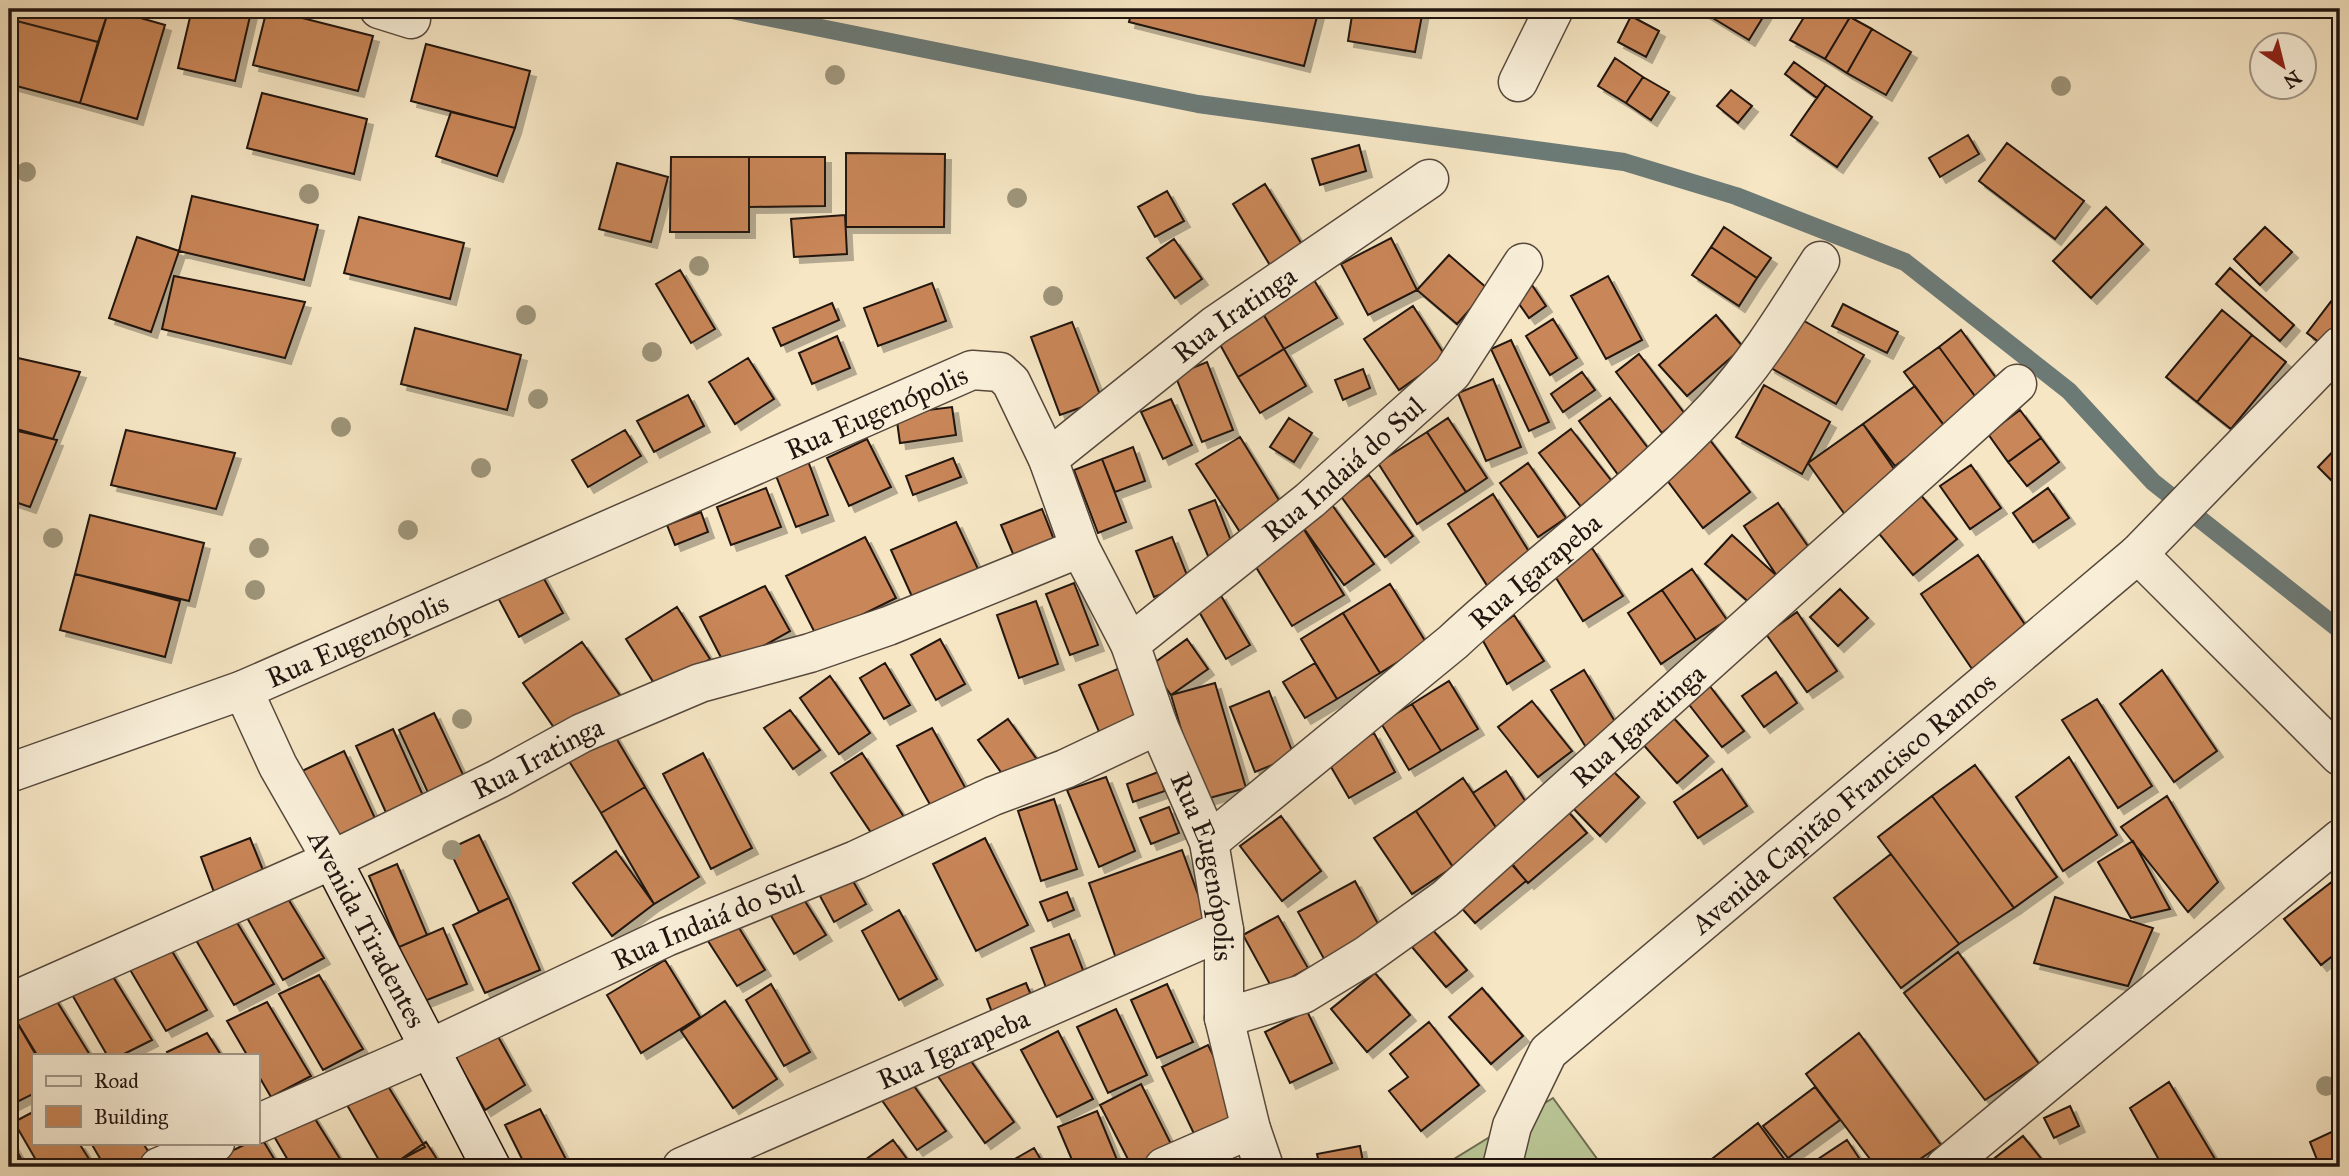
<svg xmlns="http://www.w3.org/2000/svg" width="2349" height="1176" viewBox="0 0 2349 1176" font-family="'IM FELL Great Primer',serif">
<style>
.green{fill:#bac696;stroke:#6d6d52;stroke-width:2}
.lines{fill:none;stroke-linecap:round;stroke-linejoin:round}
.stream{stroke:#6c7a76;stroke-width:18}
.building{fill:#c98659;stroke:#20140f;stroke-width:2;filter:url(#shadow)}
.street-casing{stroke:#56483c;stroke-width:41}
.secondary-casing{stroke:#20140f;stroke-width:41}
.street{stroke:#f9efd9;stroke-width:38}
.secondary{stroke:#f9efd9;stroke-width:38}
.tree{fill:#9e957a}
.labels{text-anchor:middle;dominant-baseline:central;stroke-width:5;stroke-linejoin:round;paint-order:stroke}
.street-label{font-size:28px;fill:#20140f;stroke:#f9efd9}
</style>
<defs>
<filter id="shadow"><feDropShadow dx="6" dy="6" stdDeviation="0" flood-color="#0004"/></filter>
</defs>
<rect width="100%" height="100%" fill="#f6e6c4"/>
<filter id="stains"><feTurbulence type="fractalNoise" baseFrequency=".00286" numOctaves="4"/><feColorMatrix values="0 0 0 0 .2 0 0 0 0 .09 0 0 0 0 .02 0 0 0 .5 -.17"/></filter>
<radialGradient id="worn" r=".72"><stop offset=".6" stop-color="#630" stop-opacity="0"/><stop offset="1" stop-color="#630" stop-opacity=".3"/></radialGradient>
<!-- green -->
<path class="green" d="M1553,1098l50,69h-162z"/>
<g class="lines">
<!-- stream -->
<path class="stream" d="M727,9l471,95 426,58 112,34 169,66 164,129 84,91 187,148"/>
</g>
<!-- building -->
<path class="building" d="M9,9h100l-11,33 -89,-23z
M109,9l56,16 -28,94 -57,-16z
M192,9h45l14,3 -16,69 -57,-13z
M267,9l106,27 -15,55 -105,-26z
M1132,9h187l-15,57 -175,-44z
M1353,9l70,1 -8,42 -67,-11z
M1698,9h70l-19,31z
M1809,9h28l13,8 -25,42 -35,-19z
M1631,16l28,15 -13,26 -28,-15z
M1850,17l22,12 -25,44 -22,-14z
M9,19l89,23 -18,61 -71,-19z
M1872,29l39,23 -25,43 -39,-22z
M426,44l104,27 -15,57 -104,-27z
M1615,58l28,19 -17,26 -28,-17z
M1794,62l32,23 -9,13 -32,-24z
M1643,77l26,15 -18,28 -25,-17z
M1826,85l46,32 -35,50 -46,-32z
M1731,90l21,16 -14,17 -21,-17z
M262,93l105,26 -13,55 -107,-26z
M451,112l64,16 -18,48 -61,-20z
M1968,135l11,19 -39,23 -11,-19z
M2007,143l77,58 -29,38 -76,-58z
M1359,145l7,26 -46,14 -8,-26z
M846,153l99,1 -1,73h-98z
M671,157h78v75h-79z
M749,157h76v49l-76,1z
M617,163l51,14 -17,65 -52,-13z
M1265,184l39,64 -33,19 -38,-63z
M1167,191l17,30 -29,16 -17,-30z
M192,196l126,29 -14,55 -125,-29z
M2106,207l37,37 -52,54 -38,-37z
M845,215l2,39 -53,3 -3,-38z
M359,217l105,26 -14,56 -106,-26z
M1724,227l47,31 -14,20 -46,-31z
M2265,227l27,25 -32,33 -26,-26z
M137,237l42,14 -28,81 -42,-14z
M1391,238l26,52 -49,25 -27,-51z
M1174,239l28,40 -27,19 -28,-40z
M1711,247l46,31 -18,28 -47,-31z
M1449,255l39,34 -31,35 -40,-34z
M2230,268l64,57 -14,16 -64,-57z
M680,270l35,59 -24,14 -35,-59z
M174,276l131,26 -20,56 -123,-29z
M1608,276l34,64 -36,19 -35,-63z
M1314,280l23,38 -53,31 -22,-37z
M1530,282l16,24 -17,12 -17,-24z
M932,283l14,38 -68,25 -14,-38z
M2339,291l1,43 -12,15 -21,-16z
M832,303l7,17 -58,26 -8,-18z
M1843,304l55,28 -11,21 -55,-27z
M1413,306l33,51 -47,33 -35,-51z
M2222,310l30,25 -55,67 -31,-25z
M1262,312l22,37 -46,28 -21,-38z
M1716,315l27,32 -56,49 -28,-31z
M1799,318l65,37 -28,49 -67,-37z
M1553,319l24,39 -27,17 -24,-39z
M1072,322l30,78 -42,15 -29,-78z
M415,328l106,27 -14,55 -106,-26z
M1961,330l41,56 -22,17 -41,-56z
M2252,335l34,27 -55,67 -34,-27z
M837,336l13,32 -38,16 -13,-31z
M1511,340l38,82 -20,9 -38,-82z
M1939,347l41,56 -34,25 -42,-56z
M1284,349l22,37 -46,27 -22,-36z
M1639,354l46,60 -23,19 -46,-61z
M9,356l71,16 -27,67 -44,-12z
M748,358l26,41 -39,25 -26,-42z
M1207,362l26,68 -31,12 -27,-67z
M1363,369l7,19 -27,12 -8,-20z
M1582,372l13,18 -32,22 -12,-18z
M1493,379l28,68 -35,14 -28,-68z
M1764,385l66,37 -28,52 -66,-37z
M1915,386l31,42 -51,38 -32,-42z
M688,395l16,31 -50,26 -17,-31z
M1610,398l41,54 -32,24 -40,-55z
M1171,399l21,46 -29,14 -22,-47z
M952,407l4,28 -56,8 -4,-29z
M2020,410l21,28 -33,24 -20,-28z
M1289,418l23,15 -18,29 -24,-15z
M1448,418l39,60 -21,14 -39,-60z
M1863,424l40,58 -55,37 -40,-56z
M9,429l48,11 -27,67 -21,-7z
M1571,429l43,55 -32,24 -43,-55z
M126,430l109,23 -19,56 -105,-24z
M625,430l16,26 -53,31 -16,-27z
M1427,432l39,60 -49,32 -39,-61z
M1706,435l44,57 -47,36 -43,-57z
M1240,437l42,68 -42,27 -44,-68z
M2041,438l18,24 -32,24 -19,-24z
M867,439l24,48 -42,19 -22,-48z
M2340,444v45l-22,-22z
M1133,447l12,34 -30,11 -13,-33z
M953,458l8,19 -48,18 -7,-19z
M1102,459l24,63 -28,11 -24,-63z
M808,461l20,54 -32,12 -21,-54z
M1528,463l38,55 -28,19 -38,-54z
M1971,465l30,43 -31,21 -30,-43z
M1369,475l44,61 -28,21 -45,-62z
M766,488l15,39 -50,18 -14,-38z
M2048,488l21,30 -36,24 -20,-29z
M1493,494l40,64 -45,29 -40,-63z
M1920,494l37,45 -44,36 -37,-45z
M1215,500l18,46 -25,10 -19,-46z
M1330,502l44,62 -30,21 -44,-62z
M1778,503l34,49 -35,24 -33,-50z
M1042,509l14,36 -40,16 -15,-36z
M701,512l7,20 -33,13 -8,-20z
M90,515l114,28 -15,58 -114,-27z
M956,522l23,49 -65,30 -23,-51z
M1300,523l44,72 -52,31 -44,-72z
M1732,535l45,41 -26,28 -46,-40z
M865,537l31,61 -79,39 -31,-61z
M1172,537l18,46 -36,14 -18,-46z
M1592,548l31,48 -40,25 -30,-48z
M1978,555l52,77 -58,37 -51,-75z
M538,568l25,45 -44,24 -24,-45z
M1692,569l35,51 -31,20 -34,-50z
M75,574l105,27 -15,56 -105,-27z
M1074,583l24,62 -28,10 -24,-61z
M1390,584l37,60 -47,29 -37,-60z
M765,586l25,45 -64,36 -26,-50z
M1840,589l28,29 -30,28 -28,-29z
M1662,590l34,50 -35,24 -33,-51z
M1220,594l30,51 -24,14 -29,-51z
M1036,601l22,63 -39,14 -22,-63z
M677,607l33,52 -51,32 -33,-52z
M1797,612l40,59 -30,21 -41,-58z
M1343,613l37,60 -43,26 -36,-60z
M1514,615l30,46 -37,23 -25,-45z
M940,639l25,45 -29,16 -25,-45z
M1187,639l21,30 -37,26 -21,-29z
M582,642l42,59 -60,41 -41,-59z
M885,663l25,42 -26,14 -24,-41z
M1315,663l22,36 -32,19 -22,-36z
M1120,668l24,55 -41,18 -24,-56z
M1584,670l36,60 -33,19 -36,-59z
M2162,670l55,81 -43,31 -54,-78z
M1776,672l21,31 -33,24 -22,-31z
M830,676l40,57 -31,21 -39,-56z
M1449,681l29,48 -37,22 -29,-47z
M1215,683l31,105 -44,12 -31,-105z
M1709,685l35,46 -22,16 -35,-45z
M1269,691l25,65 -39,16 -25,-65z
M2097,699l55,87 -34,22 -56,-88z
M1532,701l40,50 -34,26 -40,-50z
M1412,704l29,47 -32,19 -28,-47z
M790,710l30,40 -27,19 -29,-41z
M434,713l32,68 -36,16 -31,-67z
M1671,715l37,41 -31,27 -36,-41z
M1008,719l30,42 -30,21 -30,-42z
M609,726l36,61 -44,26 -37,-60z
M932,728l39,70 -34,19 -40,-71z
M393,729l32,71 -37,17 -32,-71z
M1374,733l21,39 -46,26 -22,-38z
M344,751l35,76 -42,20 -35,-76z
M703,753l49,95 -41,21 -48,-95z
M862,753l42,64 -30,20 -43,-64z
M2069,757l48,78 -54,36 -47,-74z
M1975,765l82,112 -43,31 -82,-112z
M1609,767l30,30 -39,39 -30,-31z
M1722,769l25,37 -49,32 -24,-36z
M1506,771l27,42 -32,22 -28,-42z
M1158,772l7,19 -32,11 -6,-18z
M1106,777l29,74 -36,16 -32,-77z
M1463,778l38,57 -48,32 -37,-56z
M645,787l54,90 -45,27 -53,-91z
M1932,796l82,112 -55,36 -81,-107z
M2167,796l51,86 -30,30 -67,-85z
M1054,799l23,70 -36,12 -23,-70z
M1169,807l10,26 -28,11 -11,-26z
M1566,809l21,24 -59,50 -21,-24z
M1416,811l37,56 -41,27 -38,-56z
M1281,816l40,55 -39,30 -42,-55z
M479,835l30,63 -30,14 -30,-63z
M250,838l15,37 -50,20 -14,-38z
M985,838l43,87 -52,26 -43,-87z
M2133,841l37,68 -39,9 -33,-56z
M1182,850l28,78 -93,33 -28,-78z
M616,851l38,53 -42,32 -39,-53z
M1891,854l68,90 -58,44 -67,-90z
M1510,861l16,20 -51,42 -17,-19z
M397,864l30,71 -28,12 -30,-71z
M845,867l21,37 -32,18 -20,-37z
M1355,881l29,54 -56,31 -30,-54z
M2333,881l7,9v60l-19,15 -37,-46z
M279,884l45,74 -41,22 -44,-76z
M798,890l28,45 -32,19 -27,-45z
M1067,892l7,18 -26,11 -8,-19z
M2055,897l98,31 -25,58 -94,-23z
M509,898l31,72 -55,23 -32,-68z
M899,910l38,69 -38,21 -37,-69z
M230,911l44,73 -40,21 -44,-75z
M1278,916l30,52 -36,20 -29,-53z
M736,923l29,47 -28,16 -29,-45z
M443,928l24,56 -45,18 -23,-55z
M1432,929l35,41 -21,17 -34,-40z
M1069,934l19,49 -38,15 -19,-50z
M163,936l44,74 -41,21 -44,-75z
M1958,952l81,112 -54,36 -81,-107z
M665,960l35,57 -59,36 -34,-58z
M107,967l45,73 -30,15h-15l-40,-69z
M1375,973l35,42 -43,37 -36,-43z
M319,975l44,74 -40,21 -44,-76z
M1026,983l10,24 -40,16 -9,-24z
M771,984l39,68 -26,14 -38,-66z
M1167,984l26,58 -36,16 -26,-58z
M1482,988l41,48 -32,28 -42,-47z
M53,995l37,60h-54l-24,-41z
M725,1001l52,78 -44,29 -52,-77z
M267,1002l44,74 -40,21 -14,-24v-18h-10l-20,-34z
M9,1009l28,46h-4v39l-20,10 -4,-7z
M1116,1009l31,66 -39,18 -31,-66z
M1307,1011l25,52 -42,20 -25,-51z
M1429,1022l50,63 -58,46 -32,-40 19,-14 -18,-23z
M1058,1031l35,68 -36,18 -36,-67z
M207,1033l14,22h-52l-2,-3z
M496,1033l29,52 -40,25 -30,-53z
M1859,1033l82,112 -33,22h-32l-70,-93z
M1208,1045l35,70 -47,23 -34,-71z
M966,1054l48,68 -29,21 -48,-68z
M380,1073l45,74 -38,20h-4l-43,-74z
M909,1079l37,52 -29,19 -36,-51z
M2169,1082l49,82 -4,3h-51l-33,-59z
M1141,1084l34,68 -30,15h-13l-32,-62z
M1815,1087l25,33 -52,38 -25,-32z
M2070,1106l9,20 -25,12 -10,-20z
M540,1109l30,58h-44l-21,-42z
M1097,1111l23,56h-45l-17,-40z
M33,1112v31h46l15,24h-54l-26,-45z
M312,1114l33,53h-53l-20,-34z
M1758,1123l32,44h-84l-2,-2z
M2340,1128v39h-20l-10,-25z
M2023,1136l25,31h-52l-5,-6z
M261,1137l18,30h-52l-6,-11 27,-13h9z
M9,1138l17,29h-17z
M893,1140l20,27h-42l-6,-7z
M1847,1140l18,27h-59z
M426,1142l16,25h-46l-2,-3z
M91,1143h52l8,13 -21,11h-25z
M1360,1146l4,21h-44l-3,-13z
M1034,1148l11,19h-35l-2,-4z"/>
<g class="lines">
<defs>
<g id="street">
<path d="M379,9l32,10"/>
<path d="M1518,82l36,-73"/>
<path id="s1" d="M1048,459l166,-133 215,-147"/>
<path d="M2138,554l202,202"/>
<path id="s2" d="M1130,644l180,-144 142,-127 71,-110"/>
<path d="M243,690l35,76 54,94"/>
<path id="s3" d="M9,773l234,-83 729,-320 28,2 11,10 37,77 32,89 50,96 28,81 51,117 15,88v88l27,111 13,38"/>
<path id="s4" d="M1209,842l244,-200c86,-80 182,-148 262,-234 41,-44 73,-97 105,-147"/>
<path id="s5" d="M9,1003l323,-143 166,-81 84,-46 118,-50 110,-30 78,-27 192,-78"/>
<path id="s6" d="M1224,1018l79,-24 64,-39 78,-56 572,-515"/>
<path id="s7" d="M257,1124l174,-76 235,-111 190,-77 137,-64 72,-27 93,-44"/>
<path d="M159,1167l56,-24"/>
<path id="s8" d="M682,1167l542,-237"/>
<path d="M1164,1167l87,-38"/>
<path id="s9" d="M1502,1167l10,-41 36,-74 590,-498 202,-208"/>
<path d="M1945,1167l395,-328"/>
</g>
<path id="secondary" d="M332,860l159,307"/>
</defs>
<!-- street casing -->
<use href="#street" class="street-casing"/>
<!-- secondary casing -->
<use href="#secondary" class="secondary-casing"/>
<!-- street -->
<use href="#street" class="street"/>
<!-- secondary -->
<use href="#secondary" class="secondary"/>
</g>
<!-- trees -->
<g class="tree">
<circle cx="835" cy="75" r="10"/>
<circle cx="2061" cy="86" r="10"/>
<circle cx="26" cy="172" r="10"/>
<circle cx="309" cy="194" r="10"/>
<circle cx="1017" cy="198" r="10"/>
<circle cx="699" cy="266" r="10"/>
<circle cx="1053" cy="296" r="10"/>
<circle cx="526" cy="315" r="10"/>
<circle cx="652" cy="352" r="10"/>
<circle cx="538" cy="399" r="10"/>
<circle cx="341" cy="427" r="10"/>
<circle cx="481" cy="468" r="10"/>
<circle cx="408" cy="530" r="10"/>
<circle cx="53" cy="538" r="10"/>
<circle cx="259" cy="548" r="10"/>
<circle cx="255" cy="590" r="10"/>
<circle cx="462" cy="719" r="10"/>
<circle cx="452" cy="850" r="10"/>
<circle cx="2326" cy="1086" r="10"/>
</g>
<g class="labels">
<!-- street labels -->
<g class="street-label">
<text stroke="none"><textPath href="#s1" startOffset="236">Rua Iratinga</textPath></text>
<text stroke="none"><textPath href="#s3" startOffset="940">Rua Eugenópolis</textPath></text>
<text stroke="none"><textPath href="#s2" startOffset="276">Rua Indaiá do Sul</textPath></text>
<text stroke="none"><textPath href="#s4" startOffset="424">Rua Igarapeba</textPath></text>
<text stroke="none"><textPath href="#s3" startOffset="373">Rua Eugenópolis</textPath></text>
<text stroke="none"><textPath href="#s6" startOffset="513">Rua Igaratinga</textPath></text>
<text stroke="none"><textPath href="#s5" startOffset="583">Rua Iratinga</textPath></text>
<text stroke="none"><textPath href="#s9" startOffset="511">Avenida Capitão Francisco Ramos</textPath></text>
<text stroke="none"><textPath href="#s3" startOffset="1612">Rua Eugenópolis</textPath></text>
<text stroke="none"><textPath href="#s7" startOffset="494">Rua Indaiá do Sul</textPath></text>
<text transform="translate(367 929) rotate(62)">Avenida Tiradentes</text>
<text stroke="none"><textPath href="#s8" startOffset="296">Rua Igarapeba</textPath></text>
</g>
</g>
<!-- margin -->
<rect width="2349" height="1176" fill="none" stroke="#f6e6c4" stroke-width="35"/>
<rect x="10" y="10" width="2328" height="1155" fill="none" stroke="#20140f" stroke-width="3.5"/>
<rect x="18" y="18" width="2314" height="1141" fill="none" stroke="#20140f" stroke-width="2"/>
<!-- legend -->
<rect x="32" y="1054" width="228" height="91" fill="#f9efd9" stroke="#a29788" stroke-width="2"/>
<rect x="46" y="1076" width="35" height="10" fill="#f9efd9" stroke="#a29788" stroke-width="2"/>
<text x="94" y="1088" font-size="21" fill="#20140f">Road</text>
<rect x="46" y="1106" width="35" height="21" fill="#c98659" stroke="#a29788" stroke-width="2"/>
<text x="94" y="1124" font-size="21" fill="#20140f">Building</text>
<!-- north arrow -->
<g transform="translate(2283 66) rotate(145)"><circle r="33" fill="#f9efd9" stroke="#a29788" stroke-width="2"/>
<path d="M0-5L12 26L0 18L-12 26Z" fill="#8f2418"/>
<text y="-10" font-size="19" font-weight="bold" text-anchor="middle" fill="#20140f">N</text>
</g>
<rect width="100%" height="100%" filter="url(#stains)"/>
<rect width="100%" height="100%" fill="url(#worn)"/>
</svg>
